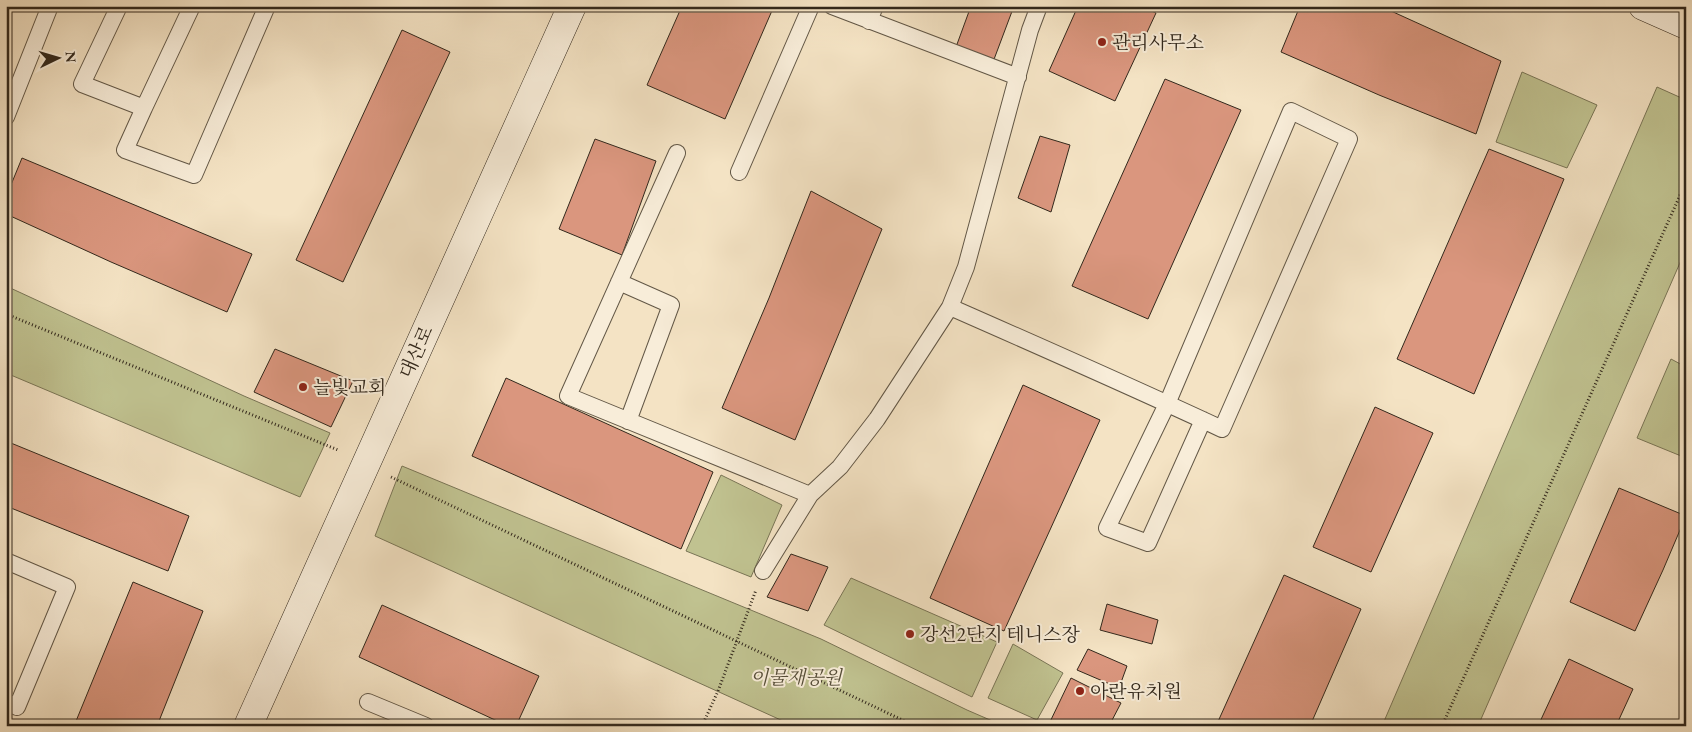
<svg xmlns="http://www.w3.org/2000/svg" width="1692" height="732" viewBox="0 0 1692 732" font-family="'EB Garamond','Noto Serif KR',serif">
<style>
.green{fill:#c0c290;stroke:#797556}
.building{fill:#da967e;stroke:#32281c}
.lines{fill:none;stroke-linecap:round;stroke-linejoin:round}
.service-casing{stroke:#625746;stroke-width:18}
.secondary-casing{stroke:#32281c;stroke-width:29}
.path{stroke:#32281c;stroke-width:3;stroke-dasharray:1 2.5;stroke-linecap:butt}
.service{stroke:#f8edd9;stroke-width:16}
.secondary{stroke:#f8edd9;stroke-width:28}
.poi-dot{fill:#8f2418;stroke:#f8edd9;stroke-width:2}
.labels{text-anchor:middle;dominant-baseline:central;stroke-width:4;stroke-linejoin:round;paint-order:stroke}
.poi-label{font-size:19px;fill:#32281c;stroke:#f8edd9;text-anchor:start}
.street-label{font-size:19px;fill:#32281c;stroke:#f8edd9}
.park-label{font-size:19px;font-style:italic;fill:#564e39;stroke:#f8edd9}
</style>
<rect width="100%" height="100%" fill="#f4e3c4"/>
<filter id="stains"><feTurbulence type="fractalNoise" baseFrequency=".004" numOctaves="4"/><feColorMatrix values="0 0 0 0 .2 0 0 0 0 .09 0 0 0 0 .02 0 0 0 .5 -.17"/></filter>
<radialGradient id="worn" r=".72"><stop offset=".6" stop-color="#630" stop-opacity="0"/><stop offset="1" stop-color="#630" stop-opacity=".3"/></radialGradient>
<!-- green -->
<path class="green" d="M1522,72l75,33 -30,63 -71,-26z
M1657,87l29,13v149l-208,477h-96z
M6,286l238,110 86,37 -30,64 -294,-124z
M1671,359l15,8v91l-49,-20z
M402,466l419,173 146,71 37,16h-210l-419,-190z
M721,475l61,30 -31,72 -65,-26z
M851,578l146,64 -25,55 -148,-72z
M1013,644l50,29 -26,47 -49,-22z"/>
<!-- building -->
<path class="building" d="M682,6h92l-49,113 -78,-34z
M971,6h43l-21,56 -37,-15z
M1078,6h63l15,7 -41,88 -66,-30z
M1300,6h80l121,55 -25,73 -97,-39 -98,-43z
M402,30l48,22 -107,230 -47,-22z
M1165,79l76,31 -93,209 -76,-33z
M1040,136l30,9 -19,67 -33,-14z
M595,139l61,22 -34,94 -63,-26z
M1489,149l75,30 -90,215 -77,-35z
M22,158l230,96 -25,58 -116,-50 -105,-48v-17z
M811,191l71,38 -87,211 -73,-32 47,-110z
M275,349l78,32 -22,46 -77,-35z
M506,378l207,94 -32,77 -209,-93z
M1023,385l77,35 -96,211 -74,-33z
M1375,407l58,26 -62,139 -58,-25z
M6,441l183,75 -21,55 -162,-65z
M1619,488l67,28 -23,54 -28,61 -65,-29z
M791,554l37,13 -20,44 -41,-14z
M1284,575l77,34 -51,117h-94z
M133,582l70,29 -46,115h-83z
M1107,604l51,16 -6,24 -52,-14z
M382,605l157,71 -23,50h-8l-149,-69z
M1088,649l39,17 -8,22 -42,-18z
M1569,659l64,30 -17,37h-78z
M1071,678l50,25 -12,23h-61z"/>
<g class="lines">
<defs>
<path id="service" d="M119,6l-37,78 62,24 -19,42 69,25 73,-169
M832,6l186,71
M869,21l6,-15
M144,108l48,-102
M6,117l44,-111
M677,153l-109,243 242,99
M739,172l72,-166
M619,282l52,23 -43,116
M950,307c91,40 182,80 272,122l127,-290 -58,-28 -124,293 -60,124 41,15 55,-123
M6,561l61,26 -50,120 -11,-5
M763,571l47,-76 30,-28 37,-48 73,-112 16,-40 64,-237 9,-24
M368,702l58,24"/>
<path id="secondary" d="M1643,6l43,19
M248,726l324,-720"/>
</defs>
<!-- service casing -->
<use href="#service" class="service-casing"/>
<!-- secondary casing -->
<use href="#secondary" class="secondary-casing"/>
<!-- path -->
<path class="path" d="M6,314l332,136
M391,477l524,249
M702,726l16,-35 38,-101
M1442,726l244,-544"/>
<!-- service -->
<use href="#service" class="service"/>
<!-- secondary -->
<use href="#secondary" class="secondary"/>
</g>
<!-- markers -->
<g class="poi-dot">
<circle cx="1102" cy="42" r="5"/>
<circle cx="303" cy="387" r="5"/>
<circle cx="910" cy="634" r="5"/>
<circle cx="1080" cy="691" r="5"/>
</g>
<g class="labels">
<!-- poi labels -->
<g class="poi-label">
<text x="1112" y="42">관리사무소</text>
<text x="313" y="387">늘빛교회</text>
<text x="920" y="634">강선2단지 테니스장</text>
<text x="1090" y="691">아란유치원</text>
</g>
<!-- street labels -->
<g class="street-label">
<text transform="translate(416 352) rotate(-66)">대산로</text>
</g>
<!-- park labels -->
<g class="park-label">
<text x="796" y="677">이물재공원</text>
</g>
</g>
<!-- margin -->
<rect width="1692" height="732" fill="none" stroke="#f4e3c4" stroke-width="25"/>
<rect x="8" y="8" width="1677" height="717" fill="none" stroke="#32281c" stroke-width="2.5"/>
<rect x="12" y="12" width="1667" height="707" fill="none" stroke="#32281c"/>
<!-- north arrow -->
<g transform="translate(58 58) rotate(85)" stroke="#f8edd9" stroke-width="4" paint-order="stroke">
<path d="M0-4L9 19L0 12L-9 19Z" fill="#32281c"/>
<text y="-8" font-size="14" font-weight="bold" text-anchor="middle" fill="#32281c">N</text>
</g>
<rect width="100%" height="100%" filter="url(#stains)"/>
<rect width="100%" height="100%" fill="url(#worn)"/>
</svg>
